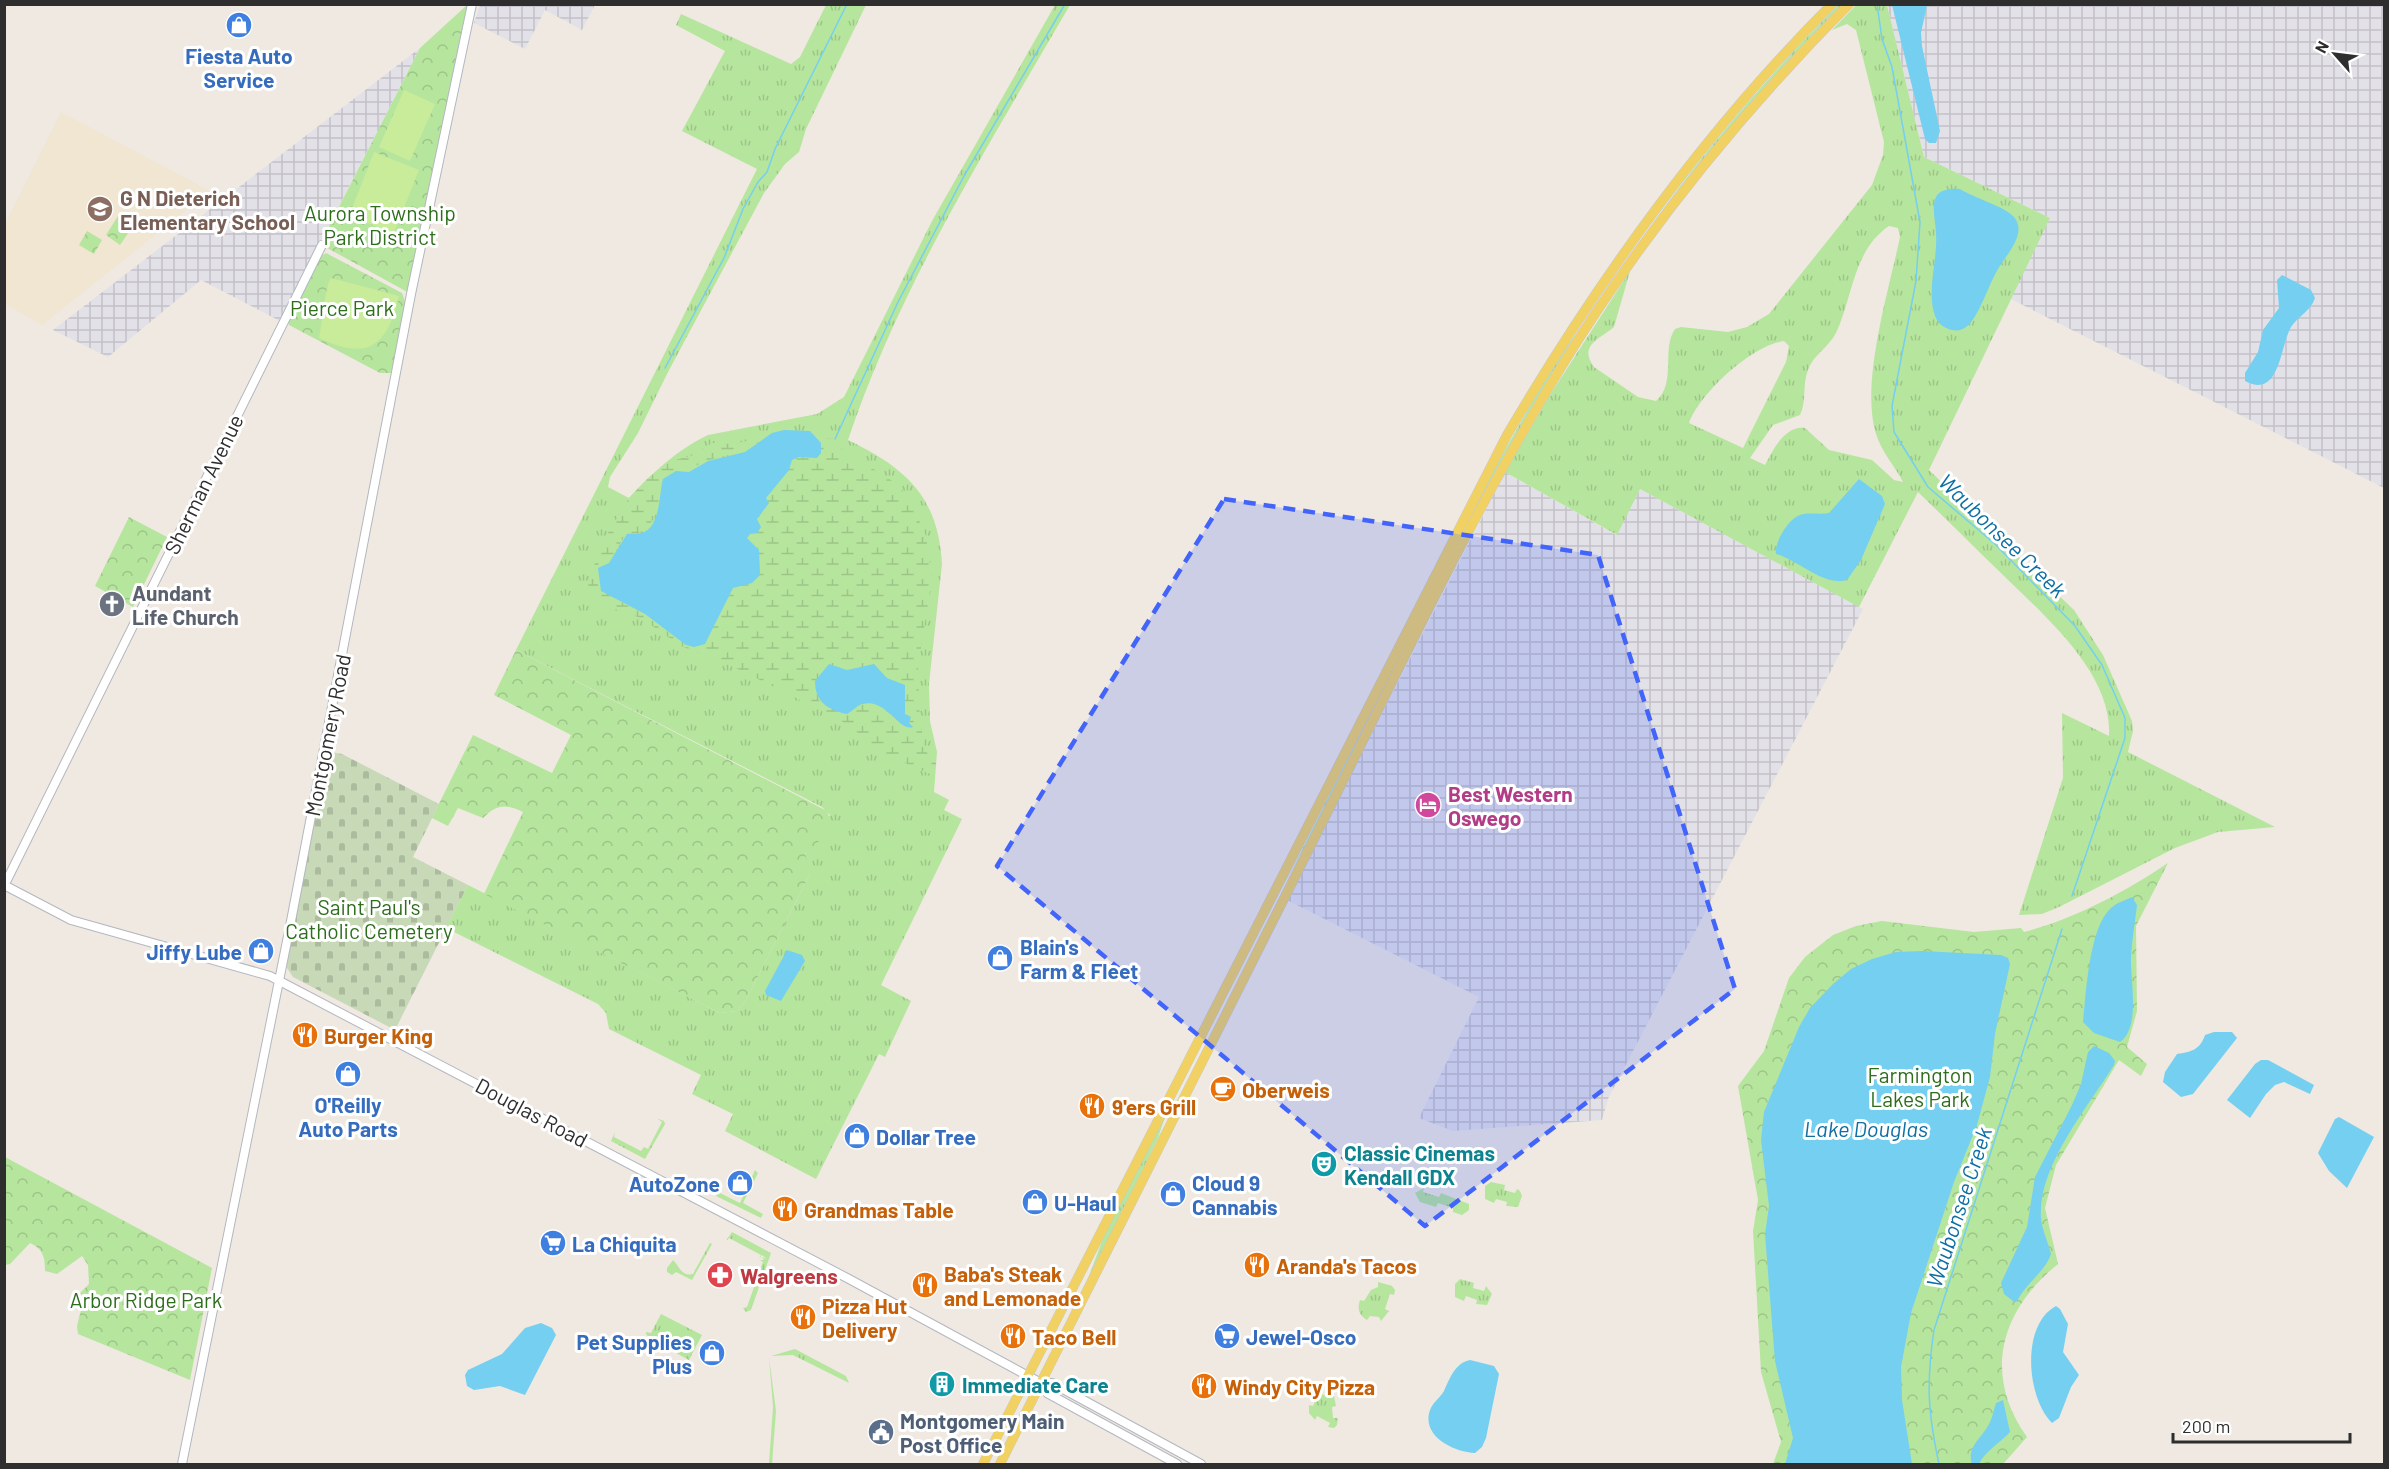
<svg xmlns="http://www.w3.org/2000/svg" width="2389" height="1469" viewBox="0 0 2389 1469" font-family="Barlow,sans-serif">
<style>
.industrial{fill:url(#industrial-grid)}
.education{fill:#f0e6d1}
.grass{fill:url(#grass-tufts);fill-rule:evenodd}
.forest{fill:url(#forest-crowns)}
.wetland{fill:url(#wetland-marsh);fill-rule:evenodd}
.cemetery{fill:url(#cemetery-stones)}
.pitch{fill:#c9ec9a}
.water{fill:#75cff0}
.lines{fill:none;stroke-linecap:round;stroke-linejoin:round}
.stream{stroke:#75cff0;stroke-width:1.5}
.secondary-casing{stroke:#b4b7c1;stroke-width:10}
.primary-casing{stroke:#c9c9c9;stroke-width:10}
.secondary{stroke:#fff;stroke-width:8}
.primary{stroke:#f2d163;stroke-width:9}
.marked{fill:#4264fb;fill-opacity:0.2;stroke:#4264fb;stroke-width:4.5;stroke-dasharray:12 8;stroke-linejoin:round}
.labels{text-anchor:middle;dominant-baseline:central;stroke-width:6;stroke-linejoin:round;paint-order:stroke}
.shop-label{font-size:21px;font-weight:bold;fill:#366cbe;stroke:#fff;text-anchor:start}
.education-label{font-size:21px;font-weight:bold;fill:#785e54;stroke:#fff;text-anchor:start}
.park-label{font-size:21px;fill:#2c6e1b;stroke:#fff}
.street-label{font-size:21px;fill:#2e2e2e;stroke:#fff}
.worship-label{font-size:21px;font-weight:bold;fill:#5b616d;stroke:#fff;text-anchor:start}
.hotel-label{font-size:21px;font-weight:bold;fill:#b23c85;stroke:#fff;text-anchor:start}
.food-label{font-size:21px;font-weight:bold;fill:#c56008;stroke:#fff;text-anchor:start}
.culture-label{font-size:21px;font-weight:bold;fill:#0d838f;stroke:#fff;text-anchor:start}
.health-label{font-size:21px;font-weight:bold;fill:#be3a42;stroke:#fff;text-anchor:start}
.service-label{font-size:21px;font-weight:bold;fill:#4e5e75;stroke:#fff;text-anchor:start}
.water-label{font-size:22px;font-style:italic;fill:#0d6fa3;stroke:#fff}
</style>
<defs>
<pattern id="industrial-grid" width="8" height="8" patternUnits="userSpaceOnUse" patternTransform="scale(1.5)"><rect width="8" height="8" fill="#e3e1e8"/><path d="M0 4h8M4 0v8" fill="none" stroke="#c3c1c7"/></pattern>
<pattern id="grass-tufts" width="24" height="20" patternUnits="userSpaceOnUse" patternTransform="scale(1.5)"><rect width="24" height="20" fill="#b6e59e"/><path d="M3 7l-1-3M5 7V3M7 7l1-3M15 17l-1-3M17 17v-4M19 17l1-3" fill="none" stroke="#9dc588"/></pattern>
<pattern id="forest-crowns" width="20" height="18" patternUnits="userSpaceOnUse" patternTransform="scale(1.5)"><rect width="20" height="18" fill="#b6e59e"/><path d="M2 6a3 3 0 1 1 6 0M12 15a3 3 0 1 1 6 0" fill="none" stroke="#9dc588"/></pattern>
<pattern id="wetland-marsh" width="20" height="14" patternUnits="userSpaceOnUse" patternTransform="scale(1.5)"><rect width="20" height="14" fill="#b6e59e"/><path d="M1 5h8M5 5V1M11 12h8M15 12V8" fill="none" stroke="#9dc588"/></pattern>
<pattern id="cemetery-stones" width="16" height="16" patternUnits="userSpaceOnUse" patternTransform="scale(1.5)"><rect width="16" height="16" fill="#c8d9b8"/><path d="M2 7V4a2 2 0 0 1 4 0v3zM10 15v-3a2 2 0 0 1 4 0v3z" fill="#acbb9e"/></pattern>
</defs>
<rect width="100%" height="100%" fill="#efe9e1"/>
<!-- industrial -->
<path class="industrial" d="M480,5v-1l115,1 -13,25 -37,-20 -20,39 -51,-26z
M1887,5h497v483l-375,-190 41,-80 -126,-61z
M420,48l-140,273 -79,-41 -93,77 -55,-27z
M1505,472l111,63 24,-46 223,120 -255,490 -6,21 -149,11 -34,-13 60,-121 -192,-97z"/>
<!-- education -->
<path class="education" d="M61,112l149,79 -168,134 -37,-21 -1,-78z"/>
<!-- grass -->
<path class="grass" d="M826,5h40l-60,124 -7,23 -14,12 -21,29 -96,179 -30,61 -28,44 -2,10 21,11c22,-24 49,-49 79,-63l109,-21 27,-17 88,-176 123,-216h15c-81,140 -170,280 -222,435 57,28 90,55 94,124l-13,120 1,37 7,31 -3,40 15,8 -5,10 18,9 -81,166 30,16 -26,56 -6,-3 -63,125 -91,-48 8,-17 -41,-20 9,-19 -92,-46 -3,-16 -8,-9 -152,-76 22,-43 252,128 17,-2 9,-11 64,-126 -6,-18 26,-41 -8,-8 -306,-157 241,-481 -75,-38 43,-80 -49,-26 5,-11 110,50 9,-7z
M1838,5h5l-194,224c57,-81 120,-154 189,-224z
M1856,5h31l37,152 126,61 -121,252 145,140 29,45 29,66 1,10 -5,21 147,75 -57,5 -43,16 -116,59 -17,7 -23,1 44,-137 -1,-65 47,23c4,-64 -68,-123 -109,-164 -28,-27 -55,-54 -82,-80l-59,115 -219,-118 -23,46 -112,-63 43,-74 82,-127 -16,56c-14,12 -36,18 -20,40l44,30 18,4c21,-18 5,-52 19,-72l6,-2 47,5 19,-5 22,-13 103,-129 11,-30 1,-13 -28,-112 -9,-6 -15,6zM1889,226l9,2 2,9c-11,53 -40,146 -24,197 6,19 19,32 27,48l-9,-2 -22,-20 -43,-10 -24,-22c-20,-3 -32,22 -40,37l-15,-7 23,-33 27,-10c7,-14 2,-31 8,-45 5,-15 21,-23 28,-37 17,-36 17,-83 53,-107zM1784,341l5,5 -3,16 -43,86 -54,-25c11,-30 63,-78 95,-82z
M1591,313l-24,37 -282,534 196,-392 70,-123z
M1167,1111l-9,27 -73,149 21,-57z
M658,1119l6,2 1,3 -20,35 -34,-18 4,-9 -1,5 27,14 3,-4 4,2 14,-27z
M755,1170l3,3 -15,30 20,11 -2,4 -45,-22 2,-4 22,11z
M1491,1182l14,3 -1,5 11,3 2,-4 3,2 2,5 -4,11 -12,-1 1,-4 -11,-3 -2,4 -9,-4v-13z
M1424,1188l-1,4 16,5 2,-4 28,11v6l-7,5 -9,-3v-4l-15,-5 -2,4 -16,-5 -5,-9z
M732,1232l39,21 -20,57 -5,2 -3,-4 4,-1 16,-45 -3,-2h4l-2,-3 5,2 -5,-4 -3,4 2,-4 -32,-17 -3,3z
M710,1243l2,1 -20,36 -16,-8 -4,3 -5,-3v-4l6,-8c6,5 8,17 20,14z
M1460,1279l14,4 -1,5 11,3 2,-5 6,8 -5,11 -11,-1 1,-4 -11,-4 -2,5 -9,-4v-13z
M1378,1282l14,4 3,4 -1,5 -4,-1 -5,15 4,2 -8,10 -2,-4 -9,-1 -3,4c-8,-5 -10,-11 -7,-20l4,1 7,-11 7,-3z
M661,1314l41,21 -13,25 -39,-21 -4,-5v-2l5,1z
M795,1349l51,27 3,7 -56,-28 -22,1z
M769,1357l7,54 -4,53h-3l4,-57z
M1321,1389l1,5 8,4 4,-2 2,10 -4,1 1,11h5l-1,7 -3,3 -6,-1 2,-4 -13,-7 -2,4 -6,-7v-8l4,1 4,-9 -4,-2z"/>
<!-- forest -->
<path class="forest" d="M467,5h5l-61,289 -91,-50 100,-196z
M118,216l15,10 -13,19 -14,-10z
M87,231l15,9 -8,14 -15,-9z
M326,253l76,40 4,11 -15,69h-11l-91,-48 -1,-4 32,-64z
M129,517l38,20 -34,70 -38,-21z
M516,650l311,161 3,8 -17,33 -8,1 5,21 -64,126 -9,11 -17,2 -236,-119 39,-82c-17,-8 -26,-8 -40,6l-25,-10 -10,18 -16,-8 41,-83 79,38 19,-38 -77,-40z
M2168,863l-32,63 1,85 -10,36 20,17 -6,12 -22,-16 -63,105 -11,43 13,56c-57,46 -76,110 -31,173l-24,27h-230l8,-22 -20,-70 -8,-141 5,-31 -20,-114 26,-35 25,-73 16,-21 28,-22 23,-9 26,-5 92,11 47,-4 3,4c50,-13 101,-40 144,-69z
M5,1157l207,111 -22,112 -112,-46 -1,-8 5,-20 -2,-13 9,-9 -1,-19 -6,-9 -25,18 -12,-3c0,-14 -2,-22 -15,-28l-20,21 -5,1z"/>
<!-- wetland -->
<path class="wetland" d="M760,438l3,2c-21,15 -30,13 -54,20 -16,6 -27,15 -44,18l-4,11 -1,17 -13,24 -23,7 -26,44v6c19,15 42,23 62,37l70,-32 31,-22 -3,-8 1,-12 -12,-12 11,-15 -1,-5 7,-4c4,-28 21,-31 28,-54l7,-3 18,1 2,-17 -5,-3 21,1 12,17 32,16 19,13 12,15 16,36 6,42 -14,89 1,41 5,39 7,13 5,-2v8l-6,8 -43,-19 -42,-32 -45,-23 -62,-31 -57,-23 -40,-28 -32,-11 -22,-18 10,-33 9,-20 23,-38 19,-20 23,-17 23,-6 18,-12 21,1zM831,666l70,18 5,4 -2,21 5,15 3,2 -7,1 -25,-22 -18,-1c-21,10 -22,10 -43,-3v-27z"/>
<!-- cemetery -->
<path class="cemetery" d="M331,752l11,2 97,50 -26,53 55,28 -73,145 -102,-53 -8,-12 40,-206z"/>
<!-- pitch -->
<path class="pitch" d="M404,90l31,14 -25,57 -31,-14z
M374,152l45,18 -25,63 -45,-17z
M331,278l68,18c-12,51 -31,65 -80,42 3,-13 6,-53 12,-60z"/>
<!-- water -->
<path class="water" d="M1892,5h35l-6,28 1,13 18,85 -4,12h-7l-4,-4z
M1960,189c14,9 43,17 53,27 16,16 -7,39 -15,53 -9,15 -14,33 -24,49 -6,9 -12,14 -22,12 -8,-2 -14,-6 -17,-14 -9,-26 3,-56 1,-82 0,-11 -5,-27 0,-37 4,-8 16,-9 24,-8z
M2282,275l29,15 4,8c-4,13 -17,18 -24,29 -11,19 -11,73 -46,54v-8l13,-21 5,-22 16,-22 -2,-28z
M784,430l26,1 11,12v10l-4,5 -18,-1 -7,3 -3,10 -23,28 3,5 -12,16 4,8 -4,6 -7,1 -3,4 12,12 1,25 -8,8 -19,5 -28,56 -11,3 -8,-2 -41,-31 -44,-23 -3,-23 11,-5 18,-29c5,-1 9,1 14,-1 20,-4 18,-41 22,-54l13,-8 13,1 19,-11 37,-9 27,-19z
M1859,479l23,17 3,8 -24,56 -14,20c-23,7 -49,-20 -71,-26 -2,-11 12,-35 24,-39 8,-3 20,0 29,-2z
M829,664l18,6 27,-6 13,14 18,7v29l6,3 -2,6 4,4c-14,5 -27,-29 -50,-23 -6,1 -10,7 -16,10 -20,-4 -32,-13 -32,-33z
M2132,897l5,8c-2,17 -5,34 -6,52 -1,22 10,71 -11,85l-26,-9 -11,-11c3,-28 6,-95 28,-114 5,-5 15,-8 21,-11z
M787,950l15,5 3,6 -24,40 -15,-6 -1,-4z
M1922,951l79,4 7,3 2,6 -15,70 -5,43 -13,48 -23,57 -43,131 -10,54 1,33 10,64h-127l8,-26 -18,-77 -10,-127 4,-28 -8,-66 3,-28 35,-85 11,-19 23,-24 18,-15 21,-10 24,-7z
M2214,1032h18l5,6 -44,56 -12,3 -18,-15 2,-10 12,-18c14,-2 23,-4 28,-19z
M2094,1046l15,7 6,8 -1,4c-26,42 -77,102 -73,153 1,12 7,24 10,36 -6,18 -25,29 -34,47h-4l-9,-7 -3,-11 26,-56 8,-50 37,-72 9,-21 7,-32z
M2261,1060h7l46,25 -4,9 -26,-12 -9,3 -9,9 -16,24 -23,-18 28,-36z
M2339,1117l35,20 -27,51 -18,-17 -11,-18 17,-34z
M2056,1306l4,3 8,15 -5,28 16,23 -8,12 -12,31 -7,5c-25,-24 -32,-98 4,-117z
M541,1323l11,5 4,7 -31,60 -25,-9 -26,4 -7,-4 -2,-11 3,-5 34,-16 23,-26z
M1470,1360l24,6 5,8 -13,64 -4,9 -7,6c-22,-1 -54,-17 -45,-43 3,-8 10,-12 14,-19 6,-13 11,-28 26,-31z
M2003,1400l7,32c-11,12 -24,18 -31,32h-7c-6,-18 11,-26 18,-42 3,-6 4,-13 6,-19z"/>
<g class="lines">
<!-- stream -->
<path class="stream" d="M1877,4l5,35 10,28 28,155 -4,59 -24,125 2,26 34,55 67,57 80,82 27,39 23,53v20l-53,158
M665,368l59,-110 19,-49 15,-27 9,-10 8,-23 72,-145
M835,439l63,-137 66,-126 101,-172
M1939,1464c-11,-51 -13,-81 -5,-134l128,-401"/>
<defs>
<path id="secondary" d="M4,885l67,35 199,56 579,303 192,104 6,10 130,71
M4,886l318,-641
M1041,1383h11l149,81
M182,1464l109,-543 120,-627 61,-290"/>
<path id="primary" d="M983,1464l524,-1029c91,-155 197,-303 325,-431
M1000,1464c109,-215 217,-431 325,-647 76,-152 149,-308 238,-453 80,-130 178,-251 286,-360"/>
</defs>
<!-- secondary casing -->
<use href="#secondary" class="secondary-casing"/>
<!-- primary casing -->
<use href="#primary" class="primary-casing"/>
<!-- secondary -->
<use href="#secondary" class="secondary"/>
<!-- primary -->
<use href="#primary" class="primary"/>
</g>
<!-- marked area -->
<path class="marked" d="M1224,499l374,56 137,434 -310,237 -428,-360z"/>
<!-- icons -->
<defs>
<symbol id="shop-disc" viewBox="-11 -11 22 22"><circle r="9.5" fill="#3f7fe0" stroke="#fff"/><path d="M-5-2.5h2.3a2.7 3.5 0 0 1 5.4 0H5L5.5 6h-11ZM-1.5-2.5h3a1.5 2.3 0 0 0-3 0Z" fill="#fff"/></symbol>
<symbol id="school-disc" viewBox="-11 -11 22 22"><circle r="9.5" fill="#8d6e63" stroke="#fff"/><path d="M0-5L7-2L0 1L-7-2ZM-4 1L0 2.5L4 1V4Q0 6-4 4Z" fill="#fff"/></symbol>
<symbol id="church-disc" viewBox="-11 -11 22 22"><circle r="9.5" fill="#6b7280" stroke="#fff"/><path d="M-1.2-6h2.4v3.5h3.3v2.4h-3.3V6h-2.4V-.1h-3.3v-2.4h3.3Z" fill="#fff"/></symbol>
<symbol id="hotel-disc" viewBox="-11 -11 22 22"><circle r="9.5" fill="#d1479c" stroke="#fff"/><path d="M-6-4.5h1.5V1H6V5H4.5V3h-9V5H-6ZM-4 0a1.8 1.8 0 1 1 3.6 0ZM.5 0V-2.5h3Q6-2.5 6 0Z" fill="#fff"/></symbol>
<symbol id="restaurant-disc" viewBox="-11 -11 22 22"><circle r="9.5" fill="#e8710a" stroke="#fff"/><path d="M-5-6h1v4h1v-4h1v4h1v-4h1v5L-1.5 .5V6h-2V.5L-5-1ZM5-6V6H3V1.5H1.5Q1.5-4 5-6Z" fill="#fff"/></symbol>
<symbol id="cafe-disc" viewBox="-11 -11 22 22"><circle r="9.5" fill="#e8710a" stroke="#fff"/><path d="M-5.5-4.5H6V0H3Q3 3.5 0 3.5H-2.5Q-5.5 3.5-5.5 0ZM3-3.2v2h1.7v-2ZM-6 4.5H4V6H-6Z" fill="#fff"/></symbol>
<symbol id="theatre-disc" viewBox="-11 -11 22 22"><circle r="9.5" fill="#0f9aa8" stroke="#fff"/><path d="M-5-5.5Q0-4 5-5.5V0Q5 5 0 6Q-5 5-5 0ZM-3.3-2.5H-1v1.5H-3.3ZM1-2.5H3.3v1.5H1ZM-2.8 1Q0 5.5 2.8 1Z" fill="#fff"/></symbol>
<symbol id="supermarket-disc" viewBox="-11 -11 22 22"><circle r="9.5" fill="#3f7fe0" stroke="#fff"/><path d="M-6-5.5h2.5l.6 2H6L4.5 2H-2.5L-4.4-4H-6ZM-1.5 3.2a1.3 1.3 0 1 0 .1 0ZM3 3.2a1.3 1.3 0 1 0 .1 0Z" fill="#fff"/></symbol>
<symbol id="pharmacy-disc" viewBox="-11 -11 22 22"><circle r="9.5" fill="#e0444e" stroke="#fff"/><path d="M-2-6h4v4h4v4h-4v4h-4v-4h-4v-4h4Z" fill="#fff"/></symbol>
<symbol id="building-disc" viewBox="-11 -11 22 22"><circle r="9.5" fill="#0f9aa8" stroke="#fff"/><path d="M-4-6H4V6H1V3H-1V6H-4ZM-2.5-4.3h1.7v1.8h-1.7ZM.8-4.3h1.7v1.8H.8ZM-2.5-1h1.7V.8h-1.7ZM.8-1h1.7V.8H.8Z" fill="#fff"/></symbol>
<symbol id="civic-disc" viewBox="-11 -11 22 22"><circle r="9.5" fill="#5c6f8a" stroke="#fff"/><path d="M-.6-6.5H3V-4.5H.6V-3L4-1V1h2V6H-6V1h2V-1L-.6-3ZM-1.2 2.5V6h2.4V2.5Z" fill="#fff"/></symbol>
</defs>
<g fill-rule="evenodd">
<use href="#shop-disc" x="224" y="10" width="30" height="30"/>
<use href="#school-disc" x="85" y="194" width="30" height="30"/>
<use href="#church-disc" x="97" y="589" width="30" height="30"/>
<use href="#hotel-disc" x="1413" y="790" width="30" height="30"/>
<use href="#shop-disc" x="246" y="936" width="30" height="30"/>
<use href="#shop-disc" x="985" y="943" width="30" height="30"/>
<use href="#restaurant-disc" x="290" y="1020" width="30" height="30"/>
<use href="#shop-disc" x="333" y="1059" width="30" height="30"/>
<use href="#cafe-disc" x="1208" y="1074" width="30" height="30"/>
<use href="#restaurant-disc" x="1077" y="1091" width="30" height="30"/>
<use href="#shop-disc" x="842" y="1121" width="30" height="30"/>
<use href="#theatre-disc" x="1309" y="1149" width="30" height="30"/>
<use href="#shop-disc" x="725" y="1168" width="30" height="30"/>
<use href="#shop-disc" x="1158" y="1179" width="30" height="30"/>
<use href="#shop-disc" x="1020" y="1187" width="30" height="30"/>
<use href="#restaurant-disc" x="770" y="1194" width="30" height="30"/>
<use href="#supermarket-disc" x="538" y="1228" width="30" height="30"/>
<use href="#restaurant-disc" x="1242" y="1250" width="30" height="30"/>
<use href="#pharmacy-disc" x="705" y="1260" width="30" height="30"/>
<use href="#restaurant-disc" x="910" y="1270" width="30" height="30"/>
<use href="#restaurant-disc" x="788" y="1302" width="30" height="30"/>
<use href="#restaurant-disc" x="998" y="1321" width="30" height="30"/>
<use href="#supermarket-disc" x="1212" y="1321" width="30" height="30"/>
<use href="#shop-disc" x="697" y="1338" width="30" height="30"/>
<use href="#building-disc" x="927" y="1369" width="30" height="30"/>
<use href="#restaurant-disc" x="1189" y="1371" width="30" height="30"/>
<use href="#civic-disc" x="866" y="1417" width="30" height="30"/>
</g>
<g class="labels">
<!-- shop labels -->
<g class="shop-label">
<text x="239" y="55" text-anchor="middle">Fiesta Auto<tspan x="239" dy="24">Service</tspan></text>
<text x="1020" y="946">Blain's<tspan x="1020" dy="24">Farm &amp; Fleet</tspan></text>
<text x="242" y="951" text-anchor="end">Jiffy Lube</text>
<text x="348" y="1104" text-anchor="middle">O'Reilly<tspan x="348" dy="24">Auto Parts</tspan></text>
<text x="876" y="1136">Dollar Tree</text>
<text x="1192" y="1182">Cloud 9<tspan x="1192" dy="24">Cannabis</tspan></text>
<text x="720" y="1183" text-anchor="end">AutoZone</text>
<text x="1054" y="1202">U-Haul</text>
<text x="572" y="1243">La Chiquita</text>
<text x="1246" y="1336">Jewel-Osco</text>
<text x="692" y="1341" text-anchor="end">Pet Supplies<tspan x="692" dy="24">Plus</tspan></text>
</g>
<!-- education labels -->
<g class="education-label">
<text x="120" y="197">G N Dieterich<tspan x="120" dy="24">Elementary School</tspan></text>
</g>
<!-- park labels -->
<g class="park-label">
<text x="380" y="212">Aurora Township<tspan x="380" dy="24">Park District</tspan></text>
<text x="342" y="307">Pierce Park</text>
<text x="369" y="906">Saint Paul's<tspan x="369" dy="24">Catholic Cemetery</tspan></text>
<text x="1920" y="1074">Farmington<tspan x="1920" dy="24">Lakes Park</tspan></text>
<text x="146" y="1299">Arbor Ridge Park</text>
</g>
<!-- street labels -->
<g class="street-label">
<text transform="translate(203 484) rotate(-64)">Sherman Avenue</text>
<text transform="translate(327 735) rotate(-79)">Montgomery Road</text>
<text transform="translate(532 1112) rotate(28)">Douglas Road</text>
</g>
<!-- worship labels -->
<g class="worship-label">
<text x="132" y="592">Aundant<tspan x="132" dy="24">Life Church</tspan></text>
</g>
<!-- hotel labels -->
<g class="hotel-label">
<text x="1448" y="793">Best Western<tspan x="1448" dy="24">Oswego</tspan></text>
</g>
<!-- food labels -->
<g class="food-label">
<text x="324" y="1035">Burger King</text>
<text x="1242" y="1089">Oberweis</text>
<text x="1112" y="1106">9'ers Grill</text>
<text x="804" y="1209">Grandmas Table</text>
<text x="1276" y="1265">Aranda's Tacos</text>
<text x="944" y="1273">Baba's Steak<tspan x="944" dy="24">and Lemonade</tspan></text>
<text x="822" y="1305">Pizza Hut<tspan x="822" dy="24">Delivery</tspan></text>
<text x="1032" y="1336">Taco Bell</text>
<text x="1224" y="1386">Windy City Pizza</text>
</g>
<!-- culture labels -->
<g class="culture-label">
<text x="1344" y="1152">Classic Cinemas<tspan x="1344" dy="24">Kendall GDX</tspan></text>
<text x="962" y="1384">Immediate Care</text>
</g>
<!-- health labels -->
<g class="health-label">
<text x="740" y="1275">Walgreens</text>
</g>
<!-- service labels -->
<g class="service-label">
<text x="900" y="1420">Montgomery Main<tspan x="900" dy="24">Post Office</tspan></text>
</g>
<!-- water labels -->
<g class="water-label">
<text transform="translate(2003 535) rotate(44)">Waubonsee Creek</text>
<text x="1866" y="1128">Lake Douglas</text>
<text transform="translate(1958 1207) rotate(-72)">Waubonsee Creek</text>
</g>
</g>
<!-- border -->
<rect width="2389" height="1469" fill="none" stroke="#2e2e2e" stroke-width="12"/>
<!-- north arrow -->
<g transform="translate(2335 54) rotate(298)" stroke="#ffffff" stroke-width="4.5" paint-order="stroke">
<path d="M0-4.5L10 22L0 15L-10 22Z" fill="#2e2e2e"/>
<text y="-9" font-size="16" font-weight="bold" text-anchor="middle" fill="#2e2e2e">N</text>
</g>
<!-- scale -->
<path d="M2173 1433v9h177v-9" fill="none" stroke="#2e2e2e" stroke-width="3"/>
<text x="2182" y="1433" font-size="18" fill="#2e2e2e" stroke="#ffffff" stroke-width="4.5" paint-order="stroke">200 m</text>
</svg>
